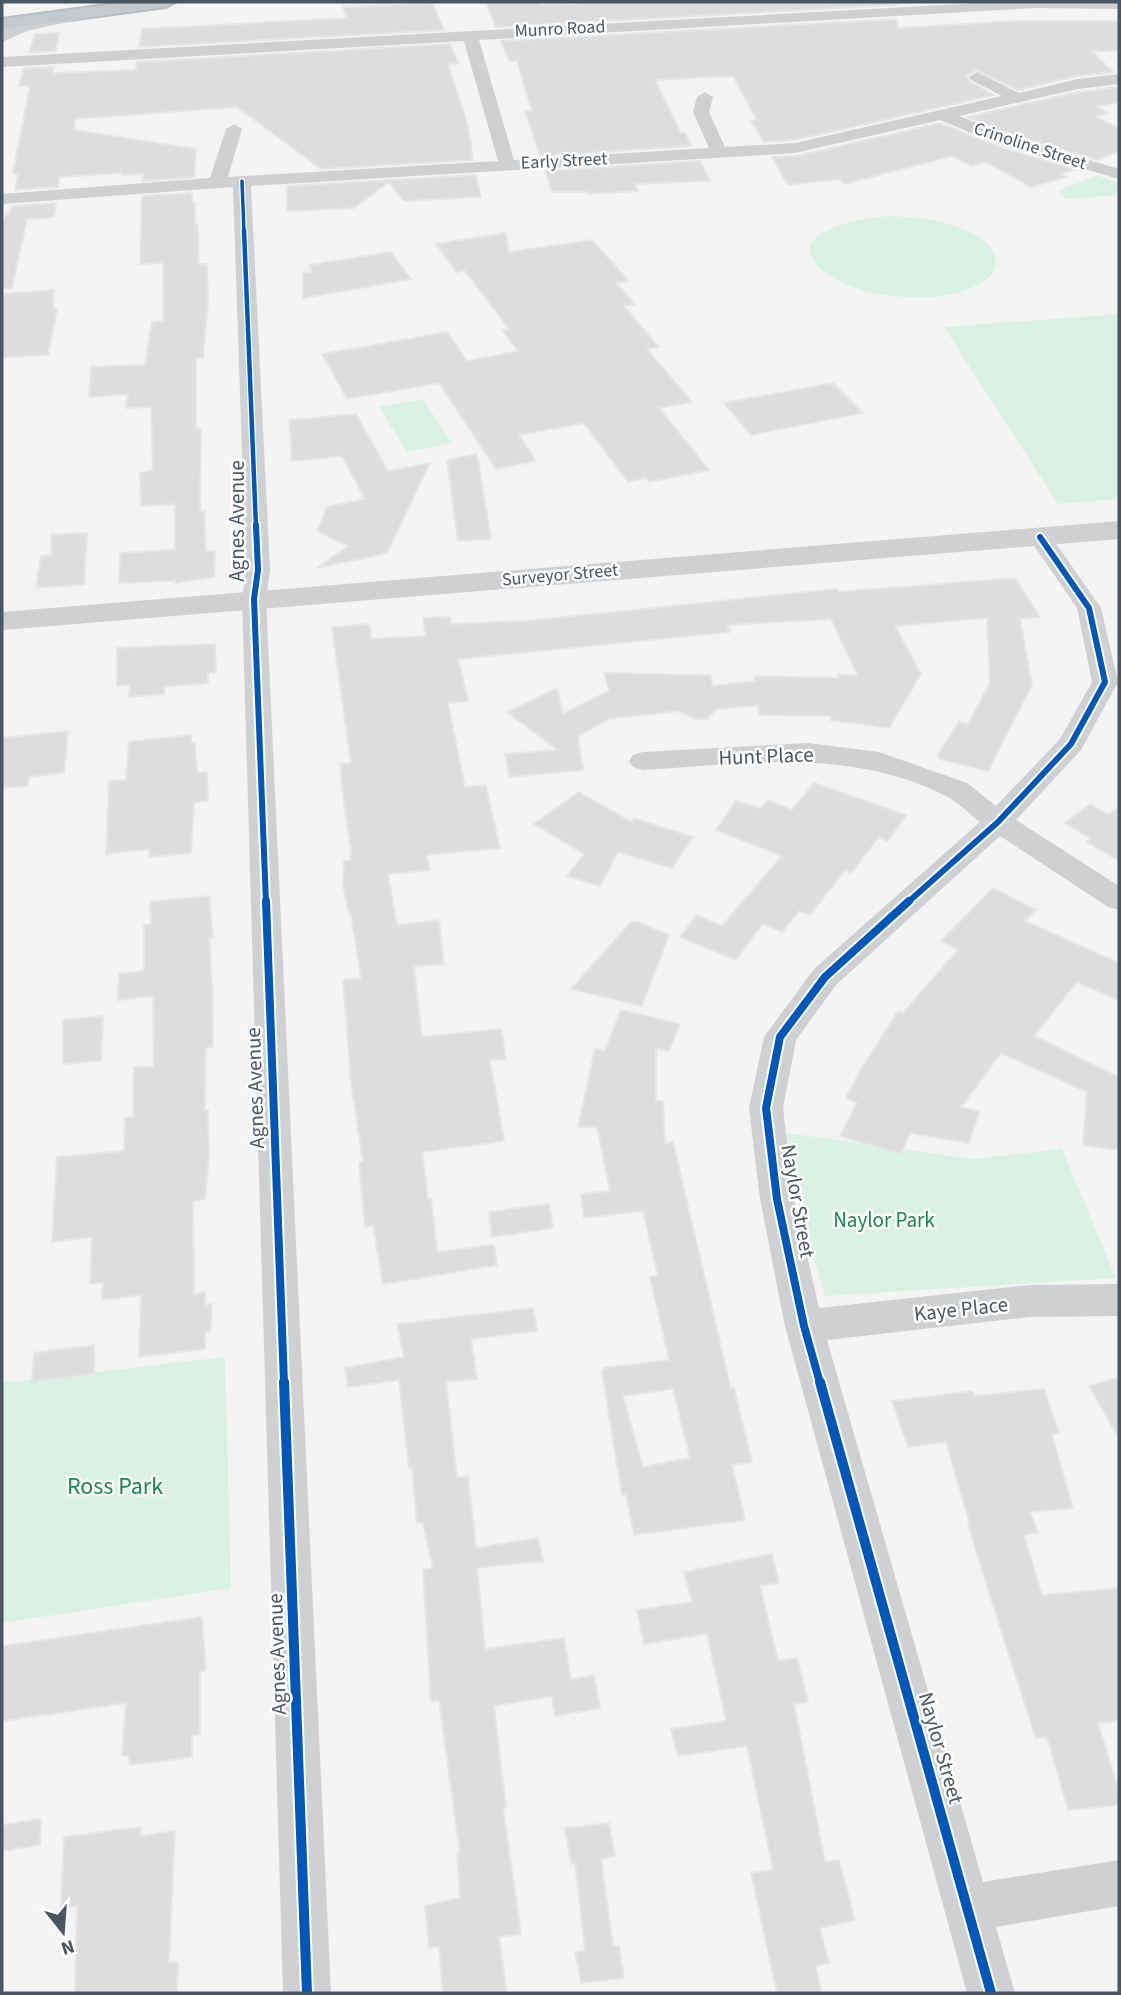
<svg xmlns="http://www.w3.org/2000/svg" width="1121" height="1995" viewBox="0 0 1121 1995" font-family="'Source Sans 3',sans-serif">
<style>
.green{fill:#d9f2e3}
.building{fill:#ddddde;stroke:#e5e6e7;stroke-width:2;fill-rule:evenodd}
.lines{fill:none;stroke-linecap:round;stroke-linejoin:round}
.trunk-casing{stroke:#b9bec3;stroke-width:4}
.minor{fill:#ced0d2;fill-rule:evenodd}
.tertiary{fill:#ced0d2;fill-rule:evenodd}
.trunk{fill:#c4c9cd;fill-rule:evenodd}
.cycleway-far4-casing{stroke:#fff;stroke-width:6}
.cycleway-far3-casing{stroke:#fff;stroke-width:7}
.cycleway-far2-casing{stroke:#fff;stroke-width:10}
.cycleway-far1-casing{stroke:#fff;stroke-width:12}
.cycleway-casing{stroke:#fff;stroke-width:14}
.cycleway-far4{stroke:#0057b8;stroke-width:3.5}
.cycleway-far3{stroke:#0057b8;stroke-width:4.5}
.cycleway-far2{stroke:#0057b8;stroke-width:6}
.cycleway-far1{stroke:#0057b8;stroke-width:8}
.cycleway{stroke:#0057b8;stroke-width:10}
.labels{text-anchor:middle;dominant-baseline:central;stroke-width:5;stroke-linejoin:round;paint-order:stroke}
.far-street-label{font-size:18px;fill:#4a5661;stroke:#fff}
.street-label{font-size:21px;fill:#4a5661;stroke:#fff}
.park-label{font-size:21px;fill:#17864f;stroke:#fff}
.near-park-label{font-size:24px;fill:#17864f;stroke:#fff}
</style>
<rect width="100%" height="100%" fill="#f4f4f4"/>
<!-- green -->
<path class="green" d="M1097,175l22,9v11l-52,4 -9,-8z
M891,216c28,1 96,8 104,41 3,10 -2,18 -10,23 -36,28 -128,20 -162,-9 -47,-40 45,-54 68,-55z
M1119,314v185l-61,5 -114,-177z
M423,399l29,44 -45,9 -28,-45z
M787,1133l185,26 90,-10 54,129 -291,18 -29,-100z
M225,1357l6,231 -229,35v-240z"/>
<!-- building -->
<path class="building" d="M486,2h54l1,3 73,-3h282v3l-400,22z
M433,4l11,26 -305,17 3,-18 205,-11 -4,-11z
M897,19v9l123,-7h99v30h-27l21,21 -36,4 -58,14 -43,-20 -10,6 3,5 25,14 -199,45 -31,2 -13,-22h6l-24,-44 -78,4 26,53h4l7,13 -152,10 -15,-45h7l-15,-50h-8l-8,-20z
M59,33l-3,18 -27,2 6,-19z
M450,44l9,19 -11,1 20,62 5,34 -152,9 -84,-62 -162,12 -1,11 122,19 -2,28 -51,4v-7l-21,1v-2l-62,4 -2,10 -43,3 3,-15 -5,-2 17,-87h-11l5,-18 30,-1 -1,6 83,-3 1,-8z
M1119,87v15l-22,5 12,6 -14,3 24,12v23l-22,9 -83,-25 -46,-18 110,-25z
M940,123l60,24 74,22 -13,5 6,3 -36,10 -45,-25 -14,4 -20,-10 -107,28 -5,-5 -52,6 -16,-28 24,-1z
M700,161l10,20 -75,3 3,7 -50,3v-2h-36l-7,-21z
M476,175l5,22 -77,4 -15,-19 -35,26 -67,3v-25z
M192,193v10h3v21h3v40h9l1,38 -5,56h-7v71l5,-1 -1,84 4,-1 2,40h9l-1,26 -39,6v-2l-56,2 1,-30 55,-3v-46l-34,2 -1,-33 13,-3 -2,-63 -25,1 2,-14 -39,3 2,-30 54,-2 7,-43 12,-1 -1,-58 -23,1 2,-68z
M56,203l-2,14 -27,2 -15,70 -10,-1v-68l8,-7 2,-7z
M506,233l3,19 83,-12 37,41 -13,2 19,21 -11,2 35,41 -12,2 45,53 -33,6 50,62 -60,12 -3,-4 -18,4 -44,-59 -65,12 17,26 -40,8 -57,-86 -92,16 -25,-45 125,-22 20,29 51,-10 -16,-21 7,-1 -45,-59 -7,2 -21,-28z
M391,252l20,27 -108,19v-25l9,-1 -3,-7z
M54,290l-1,19h4l-9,46 -46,2v-63z
M833,383l30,30 -112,22 -27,-32z
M356,414l32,57 42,-8 -43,90 -70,15 31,-22 -31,-15 10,-24 38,-8 -23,-43 -50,5 -3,-41z
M477,454l14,85 -33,2 -11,-81z
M87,533l-3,51 -48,4 5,-32 11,-1 -1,-20z
M1015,578l25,39 -20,2 12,66 -44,86 -49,-12 -1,-4 21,-33 9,2 22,-41 -3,-65 -92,8 26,48 -32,54 -59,-8 1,-4 -71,-1 -2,-10 -41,4 -11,10h-11l-17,-8 -69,8 -31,17 5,34 -74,7 -4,-23 53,-4 -51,-38 50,-24 6,26 46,-23 -5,-18 106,2 3,11 42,-5v-5l83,2v-4l20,2 -27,-57 -104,6 3,7 -272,27 10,42 -20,2 17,84 21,-2 14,63 -73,7 3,15 -42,4 9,51 42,-5 5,44 -30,3 8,70 79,-8 5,30 -16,1 14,81 -82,11 6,47h3l6,53 57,-7 3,20 -114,19 -10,-58 -8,1 -6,-64 4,-1 -12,-79 -8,-103 18,-2 -10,-64h-2l-6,-29 1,-24 7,-1 -1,-5 2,-1 -7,-43 -5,-47 11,-1 -19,-136 37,-3 3,15 54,-3 -3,-18 27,-1 1,7 75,-3 281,-29 30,-3 1,3z
M215,644l1,28 -8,1v10l-44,4v7l-35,3 1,-12 -13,1v-38z
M68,731l-4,42 -35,4 -1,9 -26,2v-50z
M191,735v9l4,-1 2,30 10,-1 1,29 -14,1 -3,51 -42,4v-8l-43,5 3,-73 17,-1 3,-38z
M814,783l92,32 -18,26 -9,-4 -28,36 -6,-3 -35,45 -11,-4 -17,21 -20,-8 -26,36 -56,-23 17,-22 25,11 60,-70 -66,-26 20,-29 24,7 8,-8 24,10z
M579,792l53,30 2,-4 59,19 -21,31 -54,-16 -18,34 -33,-10 17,-22 -50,-30z
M1090,804l18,10 11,-6v53l-32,-19 3,-4 -25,-15z
M993,888l43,22 -11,11 94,42v38l-42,-19 -43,54 85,41v73l-36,-5 4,-53 -86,-39 -40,54 18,5 -10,31 -59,-10 -9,21 -61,-18 17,-33 -11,-5 14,-27 38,-60 5,2 55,-63 -17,-9z
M209,896l4,42h-4l3,44 1,65 -7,1 -1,62h3l1,46 -4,43 -12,2 1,93 11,-2v13l7,-1 -1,27 -6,1v17l-66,8 2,-62 -39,5 1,-17 -13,1 2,-47 -40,5 5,-85 67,-6 1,-33 8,-1 1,-50 20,-1 -1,-70 -35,4 1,-26 25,-3v-46l7,-1 -1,-22z
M631,922h7l31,13 -27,71 -71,-17z
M621,1010l59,14 -11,27 -13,-3v53h7l2,42 8,-1 58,247 3,-1 18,74 -20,3 13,55 -111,15 -8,-40h-4l-20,-123 2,-4 65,-8 -19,-83 8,-1 -15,-65 -59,7 -3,-24 29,-3 -13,-64h-19l17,-78 10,1zM673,1389l17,69 -47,9 -20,-71z
M103,1016l-2,45 -38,3v-44z
M549,1204l4,24 -61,9 -3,-25z
M533,1308l4,23 -66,8 6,40 -31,3 11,96 11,-2 8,72 62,-10 5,23 -66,7 8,81 79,-11 7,42 23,-5 6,33 -45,8 -3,-20 -58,10 12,102h-3l18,126 -22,3 8,56h-64l-4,-47 -10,2 -4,-42 35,-8 -3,-45h3l-21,-152 -8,1 -8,-132 10,-2 -10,-45h-6l-5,-55h-3l-10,-88 -51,7 -3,-19 59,-11 -7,-33z
M94,1345v29l-62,8 2,-29z
M1119,1377v61l-30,-52z
M1044,1389l15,44 -7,2 21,73 -43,4 8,21 -14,2 18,60 77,-7v133l-21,2 21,69v13l-51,5 -21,-73 -11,1 -24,-73 -44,-140 2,-1 -24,-82 -38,5 -16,-46 80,-10 2,5z
M772,1554l7,29 -19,3 18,75 19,-3 11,44 -14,2 31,158 14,-2 16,60 -35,8 9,35 -13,3 5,27h-44l-26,-120 22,-3 -26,-124 -69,10 -7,-27 55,-8 -19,-87 -63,10 -7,-34 55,-8 -8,-30z
M202,1617l4,53 -6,2v62l-8,1v22l-62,8 -2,-9 -6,-1 4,-52 -124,18v-75z
M41,1819l-1,26 -38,6v-26z
M609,1823l6,33 -14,3 12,87h6l5,32 -43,5 -6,-31 10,-2 -10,-87 -4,1 -6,-36z
M140,1827l1,9 34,-5 -6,131h9l-1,31h-102l2,-87 -16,2 3,-71z"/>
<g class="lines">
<defs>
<path id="trunk" d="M128,2h47l-9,5 -164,22v-10z"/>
</defs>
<!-- trunk casing -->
<use href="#trunk" class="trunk-casing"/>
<!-- minor -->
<path class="minor" d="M997,2h122v7l-85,-1 -555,32 35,120 195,-12 -16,-36 4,-15 8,-5 8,5 -4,15 16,35 70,-4 207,-47 -31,-16 -2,-3 8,-5 42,21 59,-14 41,-5v10l-41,5 -119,27 54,21 106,32v10l-118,-34 -61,-25 -145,33 -544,33 19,384 -4,29 65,1394h-48l-41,-1394 4,-29 -13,-383 -231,17v-10l208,-16 16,-49 8,-5 8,5 -14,48 270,-16 -34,-120 -462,26v-10z
M1040,530l8,2 53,76 17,74 -37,68 -65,70 103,66v24l-11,-3 -108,-71 -164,149 -40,55 -13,68 11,91 25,109 211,-23 89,-1v32l-89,1 -203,23 156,542 136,-22v46l-123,21 19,66h-48l-182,-667 -25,-127 -11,-91 15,-71 50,-68 166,-147c-11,-8 -22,-20 -34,-26 -96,-49 -200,-32 -303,-26l-10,-3 -4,-6 4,-6 10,-3 165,-9 71,9 88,31 29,23 64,-67 32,-57 -15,-74 -49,-71 4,-5z"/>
<!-- tertiary -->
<path class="tertiary" d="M79,9l6,1 3,4 -3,4 -58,13 -25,11v-12l13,-7z
M1119,521v18l-1117,91v-18z"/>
<!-- trunk -->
<use href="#trunk" class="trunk"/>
<defs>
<path id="cycleway-far4" d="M242,181l2,51"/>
<path id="cycleway-far3" d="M244,230l12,297"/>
<path id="cycleway-far2" d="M256,525l2,45 -4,29 12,304
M907,903l91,-81 73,-78 34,-62 -16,-74 -49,-71"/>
<path id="cycleway-far1" d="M266,901l18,482
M820,1383l-16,-57 -27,-127 -11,-91 14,-71 45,-60 84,-76"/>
<path id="cycleway" d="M284,1382l23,611
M820,1382l171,611"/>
</defs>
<!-- cycleway-far4 casing -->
<use href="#cycleway-far4" class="cycleway-far4-casing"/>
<!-- cycleway-far3 casing -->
<use href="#cycleway-far3" class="cycleway-far3-casing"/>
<!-- cycleway-far2 casing -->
<use href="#cycleway-far2" class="cycleway-far2-casing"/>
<!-- cycleway-far1 casing -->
<use href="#cycleway-far1" class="cycleway-far1-casing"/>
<!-- cycleway casing -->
<use href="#cycleway" class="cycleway-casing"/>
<!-- cycleway-far4 -->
<use href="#cycleway-far4" class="cycleway-far4"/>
<!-- cycleway-far3 -->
<use href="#cycleway-far3" class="cycleway-far3"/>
<!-- cycleway-far2 -->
<use href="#cycleway-far2" class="cycleway-far2"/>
<!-- cycleway-far1 -->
<use href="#cycleway-far1" class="cycleway-far1"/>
<!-- cycleway -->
<use href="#cycleway" class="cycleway"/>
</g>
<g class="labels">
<!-- far-street labels -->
<g class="far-street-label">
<text transform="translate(560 29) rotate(-3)">Munro Road</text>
<text transform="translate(1030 146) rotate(18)">Crinoline Street</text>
<text transform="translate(564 161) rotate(-3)">Early Street</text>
<text transform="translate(560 575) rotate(-5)">Surveyor Street</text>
</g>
<!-- street labels -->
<g class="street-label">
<text transform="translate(237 521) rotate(-90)">Agnes Avenue</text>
<text transform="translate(766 756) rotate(-2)">Hunt Place</text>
<text transform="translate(255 1088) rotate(-92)">Agnes Avenue</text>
<text transform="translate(798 1201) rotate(80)">Naylor Street</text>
<text transform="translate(961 1309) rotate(-6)">Kaye Place</text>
<text transform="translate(277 1654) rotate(-92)">Agnes Avenue</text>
<text transform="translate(941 1748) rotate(74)">Naylor Street</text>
</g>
<!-- park labels -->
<g class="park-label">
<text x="884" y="1220">Naylor Park</text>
</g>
<!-- near-park labels -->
<g class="near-park-label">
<text x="115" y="1486">Ross Park</text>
</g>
</g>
<!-- border -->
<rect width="1121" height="1995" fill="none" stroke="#4a5661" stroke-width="7"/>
<!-- north arrow -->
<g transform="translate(63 1932) rotate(163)" stroke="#ffffff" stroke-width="5" paint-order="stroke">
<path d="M0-5L12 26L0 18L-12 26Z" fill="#4a5661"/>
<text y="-10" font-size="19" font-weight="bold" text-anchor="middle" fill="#4a5661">N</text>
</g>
</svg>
